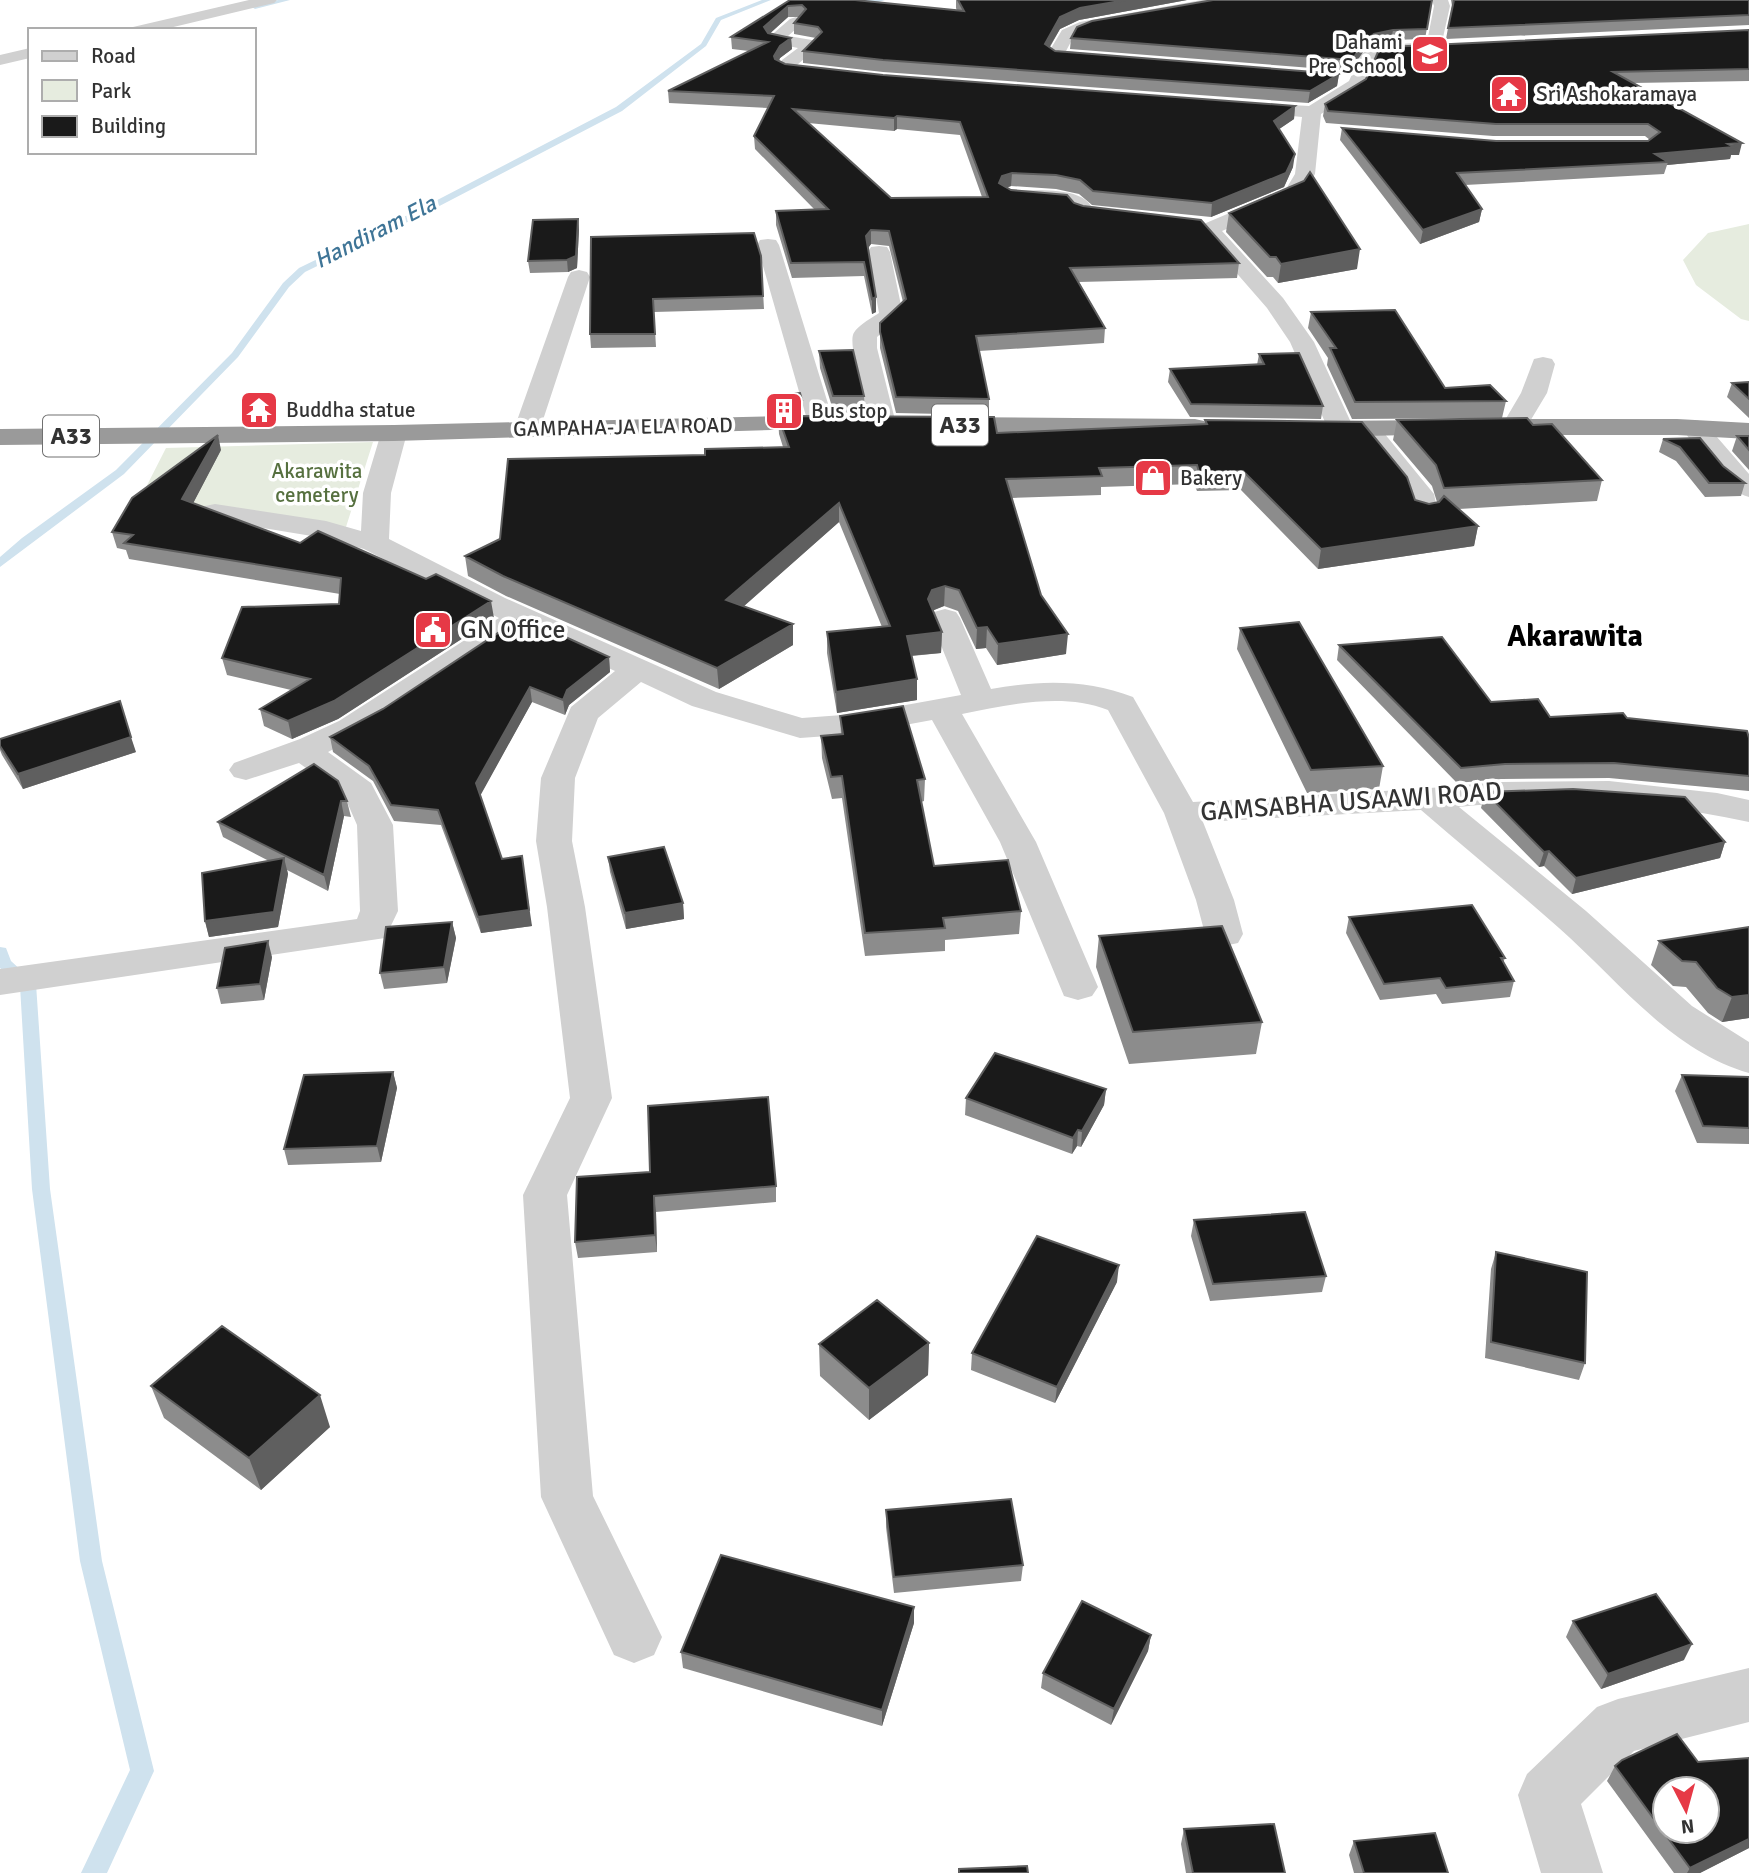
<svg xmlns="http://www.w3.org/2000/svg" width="1749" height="1873" viewBox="0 0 1749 1873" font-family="Signika,sans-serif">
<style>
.green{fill:#e6ecdf}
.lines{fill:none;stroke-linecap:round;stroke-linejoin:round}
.stream{fill:#cfe2ee;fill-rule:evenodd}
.minor{fill:#d0d0d0;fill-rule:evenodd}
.highway{fill:#9a9a9a;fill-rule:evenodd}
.wall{fill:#8c8c8c;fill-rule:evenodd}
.shaded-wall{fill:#5f5f5f}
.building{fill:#1a1a1a;stroke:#5f5f5f;stroke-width:2;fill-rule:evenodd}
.labels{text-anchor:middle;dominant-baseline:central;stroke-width:7;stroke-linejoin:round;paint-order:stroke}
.far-poi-label{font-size:21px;fill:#333;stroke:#fff;text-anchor:start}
.far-street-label{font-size:21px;fill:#333;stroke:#fff}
.far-park-label{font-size:21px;fill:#56703f;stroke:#fff}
.far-water-label{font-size:23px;font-style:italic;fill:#3f7597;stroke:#fff}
.shield{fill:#fff;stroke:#707070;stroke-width:2}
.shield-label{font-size:24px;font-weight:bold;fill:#333}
.poi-label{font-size:26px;fill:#333;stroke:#fff;text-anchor:start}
.street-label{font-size:26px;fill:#333;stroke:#fff}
.quarter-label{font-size:30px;font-weight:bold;fill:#000;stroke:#fff}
</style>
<rect width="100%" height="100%" fill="#fff"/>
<!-- green -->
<path class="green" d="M1749,224v97l-8,-2 -45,-34 -13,-25 25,-27z
M373,442l-27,85 -206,-28 26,-51z"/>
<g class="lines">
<!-- stream -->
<path class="stream" d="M278,0h12l-35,9 -3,-2z
M762,0h9l-50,20 -15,26 -84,65 -196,102 -121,59 -16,15 -51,70 -114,117 -124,93v-10l22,-19 94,-68 116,-117 51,-70 16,-15 121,-59 196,-102 85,-63 15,-26z
M834,0h51l-17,5z
M0,947l6,1 5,13 25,23 14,205 52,372 52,210 -47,102h-26l49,-103 -50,-209 -48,-372 -12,-203 -20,-18z"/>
<!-- minor -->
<path class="minor" d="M249,0h28l-3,3 -113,27h-30l2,-3z
M1202,0h34l-8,5 -138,24 -16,7 -8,15 41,4 2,4 -2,4 -52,-3 -8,-5 15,-25 18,-8z
M1432,0h16l2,6 -10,45 -56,4 -10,6 -11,27 -42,26 -6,60 -15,23 -78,34 61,67 31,44 40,87 -4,6 -9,2 -9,-2 -4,-6 -38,-87 -23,-34 -68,-78 7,-7 80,-34 9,-15 7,-57 -58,-6 -9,-5 3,-4 71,4 40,-25 12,-27 13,-8 53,-4 7,-36z
M796,17l8,5 -16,14 30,5 2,4 -23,20 41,5 3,4 -3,4 -58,-5 -3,-4 5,-9 16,-12 -29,-6 -2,-3 23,-20z
M30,48v10l-30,7v-10z
M1019,190c20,1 61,-3 72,16l43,7 3,4 -3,4 -7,2 -52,-8 -8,-9 -55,-6 -3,-4 3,-4z
M768,239l8,1 3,5 55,178 -4,5 -9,3 -9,-3 -4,-5 -51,-178 3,-5z
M879,246l8,1 3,5 13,63 -26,22v11l19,76 -4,5 -9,3 -9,-3 -4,-5c-4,-17 -21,-76 -17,-89 3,-9 19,-17 26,-22l-11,-61 3,-5z
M579,270l8,2 3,5 -50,152 -4,6 -9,2 -9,-2 -4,-6 54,-152 3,-5z
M1543,357l9,2 3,5 -8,29 -24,40 -9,2 -9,-2 -4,-6 20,-34 13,-34z
M1695,420l9,2 45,52v23c-24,-6 -53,-49 -67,-69l4,-6z
M394,425l9,2 4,6 -16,60 -2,46 116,59 211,94 86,26 54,-4 105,-19 -31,-77 4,-6 11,-3 11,3 4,6 31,71c49,-9 95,-10 142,8l60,105 225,-13 83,-7 108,-1 108,12 32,7v22c-95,-21 -193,-25 -290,-15l127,104 106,95 57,36v31c-78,-22 -131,-93 -190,-145 -45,-40 -92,-78 -138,-118l-218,12 31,78 9,34 -5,9 -14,3 -14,-3 -5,-9 -9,-34 -32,-87 -56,-103c-46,-18 -100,-5 -146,4l74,128 62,145 -6,9 -14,4 -14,-4 -64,-154 -68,-122 -76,14 -56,4 -108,-32 -51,-24 -43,36 -23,60 -3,63 13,66 27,191 -45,97 26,301 69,141 -8,18 -20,8 -20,-8 -73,-158 -18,-302 47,-97 -23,-191 -11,-66 5,-63 30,-71 44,-36 -91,-42 -139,93 -57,30 43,31 22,42 5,86 -13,27 -385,57v-26l357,-50 3,-8 -3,-86 -13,-30 -45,-32 -53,17 -12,-3 -5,-7 5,-7 66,-24 39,-18 160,-103 -135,-69 -40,-11 -109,-18 -10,-2 -4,-6 4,-6 10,-2 111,17 35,10 2,-38 18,-60 4,-6z
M1375,431l9,2 50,61 4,19 -4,6 -10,2 -10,-2 -8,-24 -44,-56 4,-6z
M1749,1668v54l-115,29 -53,53 22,69h-62l-23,-78 9,-21 70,-67 21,-8z"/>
<!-- highway -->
<path class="highway" d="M831,415l9,3 4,5 -4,5 -446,13 -394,4v-16l394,-4z
M943,417l252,2 9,2 4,6 -4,6 -9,2 -252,-2 -9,-3 -4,-5 4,-5z
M1503,419h174l72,4v16l-72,-4h-174l-9,-2 -4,-6 4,-6z
M1447,420l9,2 4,6 -4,6 -138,3 -9,-2 -4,-6 4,-6 9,-2z"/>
</g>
<!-- wall -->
<path class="wall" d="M790,0l167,11 -1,-3v-8h231l-108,20 -19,9 -10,18 5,4 284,23 -2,12 -29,17 -425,-31 -80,-9v-12l13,-13 -22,-4v-11l5,-6h-11l-18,16 21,5 1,11 -12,9 -1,3 6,3 98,11 412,31 -1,13 -15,10 14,38 -9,20 -73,30 -119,-12 -13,-11 -23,-5 -45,-3 -4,2 4,2 63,13 165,60 -2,15 -158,4 26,46 -1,15 -125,8 10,48v16l-93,-2 -16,-65v-25l23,-21 -14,-56 -18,-2 -3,4 8,64 -4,2 -8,-38 -72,2 -16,-53v-14l38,-2 -59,-60 -1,-13 14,-28 -99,-5 -1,-12 81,-40 -17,-2 -1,-12zM808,123l86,8 3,-2 63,6 22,62 -91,1z
M1432,0l-7,39 -34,1 -19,5 -9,7 -13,19 -280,-22 1,-11z
M1451,0h298v25l-303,14 6,-33z
M1749,30v51l-116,2 106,72h-8l-1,4 -63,6 -3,9 -199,11 17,24 -3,13 -59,22 -80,-104 2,-12 154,13h152l2,-1 -5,-4h-152l-167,-13 -3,-7 2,-12z
M1229,213l128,56 -79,14 -5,-6h-6l-41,-45z
M578,219l1,11 -2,38 -9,4 -38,1 -2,-12z
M591,237l170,19 3,53 -110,3 2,35 -65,1 -1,-14z
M1311,312l134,76 61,13 -4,17 -150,1 -25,-54 1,-7 -20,-30z
M819,351l45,45 1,17h-31l-14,-45z
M1259,354l64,52 -2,13 -131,-2 -22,-35 2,-13 87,-4z
M1749,382v36l-22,-21 5,-14z
M770,395l32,5v13h-30l-1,-5z
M778,416l219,17 207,-9 1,-4 210,80 14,4 8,-2 -5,-16 -39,-46 4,-20 136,5 69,55 -5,21 -138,8 19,17 -4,20 -156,23 -77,-79 -44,1 -3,-7 -93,3v8l-89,3 29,97 25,59 -69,11 -11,-17 -10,1 -18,-38 -14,-5 -11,4 9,22 -1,21 -29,3 5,23v21l-80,13 -10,-60v-21l55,-5 -43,-105 -96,85 50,38 -74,44 -213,-93 -38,-20 -3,-20 240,-101 78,-8 -4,-13z
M1737,436h12v34l-17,-19z
M1663,439l60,27 22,17 -4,13 -36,1 -29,-36 -17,-9z
M221,450l-28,53 301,115 -156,101 -46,20 -28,-13 -4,-17 31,-19 -64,-15 -5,-17 117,-54 1,-10 -211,-35 -3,-9 -9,-2 -5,-16z
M1240,628l143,138 -4,23 -72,4 -70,-144z
M1339,645l152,57 59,15 77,1 122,20v53l-140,-13 -108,1 -44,4 -120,-123z
M609,657l1,15 -41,33 -4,10 -33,-13 -52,93 22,64 30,67 -51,7 -40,-108 -47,-4 -21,-40 -40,-29 -3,-15z
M840,716l85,63 -1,22 -3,1 13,64 87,45 -2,23 -74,6v11l-80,5 -23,-158 -10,1 -10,-41 -1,-22 20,-2z
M0,739l136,13 -113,37 -21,-34 -2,-5z
M314,764l33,37 4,16 -7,-1 -16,75 -41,-21 1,4 -10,53 -69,10 -4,-16 64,-60 -46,-24 -5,-15z
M1485,792l240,50 -5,16 -148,36 -28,-28 -5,1 -58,-59z
M608,857l75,46 1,16 -58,10 -16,-57z
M1349,917l156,41 -2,5 11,18 -4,16 -68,7 -6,-10 -56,6 -34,-67z
M452,922l4,16 -9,45 -63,6 -4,-16z
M1749,927v91l-27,4 -14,-9 -22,-26 -13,-1 -22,-21 8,-24z
M1099,936l163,86 -6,32 -127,10 -33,-97z
M272,957l-8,43 -43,4 -4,-16z
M393,1072l4,16 -16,74 -93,3 -4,-16z
M1682,1075l67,2v67l-52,-1 -22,-52z
M1106,1089l-2,16 -23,42 -4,-1 -5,8 -107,-39 1,-17z
M577,1177l199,9v16l-120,10 1,40 -79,6 -3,-16z
M1194,1220l132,56 -4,16 -112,9 -19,-65z
M1496,1252l89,111 -6,17 -94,-22 6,-89z
M1117,1282l-62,121 -84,-33 1,-17z
M929,1343l-1,32 -59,45 -49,-44 -1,-32z
M151,1386l179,41 -69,63 -97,-72z
M886,1510l137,55 -2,16 -127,12 -8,-66z
M1573,1621l111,39 -83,29 -35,-52z
M914,1623l-32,103 -199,-58 -2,-16z
M1151,1635l-3,16 -37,74 -70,-37 2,-15z
M1749,1758v90l-49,25h-26l-67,-92 8,-15z
M1184,1829l101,44h-99l-5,-29z
M1354,1841l94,32h-94l-5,-18z"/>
<!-- shaded-wall -->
<path class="shaded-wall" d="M1126,0h61l-108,20 -19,9 -16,27 1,-12 15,-27 20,-9z
M788,6v11l-24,22v-12z
M1393,30l-2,10 -19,5 -9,7 -13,19 2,-11 13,-19 9,-7z
M791,38l1,11 -12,9 -5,10 -1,-12 6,-10z
M1339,74l-2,12 -29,17 2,-12z
M1295,106l-1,13 -22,15 2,-13z
M897,116v13l-3,2v-13z
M1742,143l-3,12h-8l-1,4 -63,6 1,-3 -13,-8z
M1295,154l-2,13 -9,20 -73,30 1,-14z
M1012,173l-1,13 -9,3 -3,-6 3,-7z
M1482,209l-3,13 -59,22 3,-14z
M578,219l1,11 -2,38 -9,4 -1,-12z
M871,230v14l-5,7v-15z
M1360,249l-3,20 -79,14 3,-19z
M876,297v15l-4,2v-15z
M218,435l3,15 -34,65 -5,-16z
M839,503v19l-112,99 -1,-21z
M1478,526l-4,20 -156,23 3,-20z
M945,586l-1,20 -12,5 -4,-12 4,-9z
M491,601l3,17 -156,101 -46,20 -4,-18z
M793,624v21l-74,44 -2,-21z
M987,627l-1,21 -10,1 1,-21z
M942,632l-1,21 -34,3v-20z
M1068,634l-2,20 -69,11 1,-21z
M609,657l1,15 -41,33 -4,10 -2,-15 4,-10z
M917,679v21l-80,13 -1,-21z
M530,687l2,15 -53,96 -3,-15z
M131,737l5,15 -113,37 -5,-15z
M341,801l3,15 -16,75 -4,-16z
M1725,842l-5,16 -148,36 4,-16z
M1549,851l-5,15 -5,1 5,-15z
M284,858l4,16 -10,53 -69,10 -4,-16z
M524,872l8,54 -51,7 -3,-16z
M683,903l1,16 -58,10 -1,-16z
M452,922l4,16 -9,45 -3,-16z
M268,941l4,16 -8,43 -4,-16z
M1749,995v23l-27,4 10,-25z
M393,1072l4,16 -16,74 -4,-16z
M1106,1089l-2,16 -23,42 1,-16z
M1078,1130l-1,16 -5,8 1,-16z
M654,1196l2,16 1,40 -2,-17z
M1119,1265l-2,17 -62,121 2,-16z
M929,1343l-1,32 -59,45v-32z
M320,1395l10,32 -69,63 -12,-32z
M914,1607v16l-32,103v-16z
M1151,1635l-3,16 -37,74 3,-16z
M1692,1644l-8,16 -83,29 7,-15z
M1749,1839v9l-49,25h-13l3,-5z"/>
<!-- building -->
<path class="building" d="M790,0h65l109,11 -6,-11h168l-46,8 -20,9 -15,27 10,7 284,23 -29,17 -427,-31 -80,-9 19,-19 -4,-5 -24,-4 12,-14 -4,-4 -14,1 -24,21 4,6 23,5 -11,8 -6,10 1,3 10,5 98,11 412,31 -21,15 21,33 -9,19 -74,30 -119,-12 -13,-11 -24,-5 -44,-2 -10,3 -3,7 12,7 56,5 7,8 9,3 118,14 38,43 -169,5 35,60 -129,8 13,63 -93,-2 -16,-65v-9l26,-24 -17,-68 -18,-1 -5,6 10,61 -4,2 -8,-37 -73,1 -15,-52 52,-2 -74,-73 20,-40 -106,-5 100,-49 -37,-5zM793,109l101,9 3,-2 63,6 28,75 -97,1z
M1213,0h219l-5,29 -34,1 -19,4 -9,7 -13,19 -281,-22 6,-11 15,-6z
M1454,0h295v15l-301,13z
M1749,30v39l-136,3 129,71 -14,1 6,3 -79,7 13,8 -211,11 25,36 -59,21 -81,-102 154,13h152l12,-9 -12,-8h-152l-168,-13 -3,-7 41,-25 12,-27 9,-5z
M1310,172l50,77 -79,15 -5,-7h-6l-41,-44 75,-32z
M578,219l-2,37 -9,4 -39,1 5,-41z
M754,233l7,23 2,40 -110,3 2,35h-65l1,-97z
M1395,310l50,78 45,-3 16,16 -151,1 -25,-54h6l-25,-36z
M853,350l11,46h-31l-14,-45z
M1299,353l24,53 -132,-2 -21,-35 94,-5 -5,-10z
M1749,382v17l-17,-16z
M800,393l2,7h-30l-2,-5z
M778,416l216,1 3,16 210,-9 -2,-4 157,2 45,55 8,23 14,4 10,-2 5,-6 34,30 -157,23 -78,-78 -44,1 -2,-7 -98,3 3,8 -96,3 35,116 27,39 -70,10 -11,-17 -10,1 -18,-38 -14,-4 -13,4 -4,9 14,33 -35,4 10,43 -81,13 -9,-60 63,-6 -51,-123 -113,97 67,24 -76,44 -214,-92 -38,-20 35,-17 8,-80 197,-4v-6l84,-2z
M1527,418l6,7 19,-1 50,56 -158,8 -8,-23 -39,-45z
M218,435l-36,64 118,44 18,-12 108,48 10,-5 55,27 -157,100 -46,20 -28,-12 50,-30 -88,-21 20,-51 97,-3 2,-26 -217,-35 9,-8 -21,-3 20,-34z
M1737,436h12v14z
M1700,438l23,28 22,17h-36l-29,-36 -17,-8z
M522,617l87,40 -42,33 -4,10 -33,-13 -54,96 26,76 20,-3 7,54 -51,7 -40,-107 -47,-5 -22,-39 -39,-29 53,-28z
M1299,622l84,144 -72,4 -71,-142z
M1442,637l49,65 47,-3 12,18 73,-4 4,5 120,13 2,7v38l-135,-13 -109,1 -44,4 -122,-123z
M120,701l11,36 -113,37 -18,-28v-7z
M903,706l22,73 -8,1 17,86 74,-6 13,51 -78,7 2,10 -80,5 -23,-157 -11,1 -10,-41 22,-2 -3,-18z
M314,764l24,17 9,20h-6l-17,74 -106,-53z
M1573,789l112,8 40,45 -149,36 -27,-27 -5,1 -59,-60z
M664,847l19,56 -58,10 -17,-56z
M284,858l-10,54 -69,9 -3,-48z
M1472,905l33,53h-4l13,23 -68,7 -6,-10 -56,6 -35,-67z
M452,922l-8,45 -64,6 6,-46z
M1222,926l40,96 -129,10 -34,-96z
M1749,927v68l-17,2 -15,-9 -21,-26 -14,-1 -23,-20z
M268,941l-8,43 -43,4 8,-40z
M995,1053l111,36 -24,42 -4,-1 -5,8 -107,-40z
M393,1072l-16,74 -93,3 20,-74z
M1682,1075l67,2v51l-46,-2z
M768,1097l8,89 -122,10 1,39 -80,7 2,-65 73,-5 -2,-66z
M1305,1212l21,64 -113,8 -19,-64z
M1037,1236l82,29 -62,122 -85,-34z
M1496,1252l91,20 -2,91 -94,-21z
M877,1300l52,43 -60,45 -50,-44z
M222,1326l98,69 -71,63 -98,-72z
M1011,1499l12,66 -129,12 -8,-67z
M721,1555l193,52 -32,103 -201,-58z
M1656,1594l36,50 -84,30 -35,-53z
M1082,1601l69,34 -37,74 -71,-36z
M1677,1734l21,28 51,-4v81l-59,29 -75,-102 7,-6zM1665,1789h42v42h-42z
M1274,1824l11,49h-92l-9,-44z
M1435,1833l13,40h-84l-10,-32z
M1027,1866l1,7h-69v-4z"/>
<!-- icons -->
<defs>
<symbol id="school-square" viewBox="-11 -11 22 22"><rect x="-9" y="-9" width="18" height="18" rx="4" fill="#e63946" stroke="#fff"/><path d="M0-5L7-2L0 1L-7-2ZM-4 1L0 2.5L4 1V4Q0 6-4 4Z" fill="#fff"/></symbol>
<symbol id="temple-square" viewBox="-11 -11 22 22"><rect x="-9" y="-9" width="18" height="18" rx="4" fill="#e63946" stroke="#fff"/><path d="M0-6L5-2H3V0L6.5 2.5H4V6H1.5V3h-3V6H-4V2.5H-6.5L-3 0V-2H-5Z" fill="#fff"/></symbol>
<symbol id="building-square" viewBox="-11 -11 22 22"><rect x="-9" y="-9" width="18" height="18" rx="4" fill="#e63946" stroke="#fff"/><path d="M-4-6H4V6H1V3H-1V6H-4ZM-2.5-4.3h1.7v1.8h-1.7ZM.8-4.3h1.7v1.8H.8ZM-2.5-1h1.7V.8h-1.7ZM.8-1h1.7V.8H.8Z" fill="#fff"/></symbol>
<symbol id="shop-square" viewBox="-11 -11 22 22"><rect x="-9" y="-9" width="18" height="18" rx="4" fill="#e63946" stroke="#fff"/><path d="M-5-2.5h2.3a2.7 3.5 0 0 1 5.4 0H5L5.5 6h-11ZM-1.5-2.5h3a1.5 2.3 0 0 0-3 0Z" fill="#fff"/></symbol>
<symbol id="civic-square" viewBox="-11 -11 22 22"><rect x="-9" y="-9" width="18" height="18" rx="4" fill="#e63946" stroke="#fff"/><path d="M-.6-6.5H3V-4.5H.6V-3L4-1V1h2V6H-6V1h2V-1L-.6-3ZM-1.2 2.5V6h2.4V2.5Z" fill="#fff"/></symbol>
</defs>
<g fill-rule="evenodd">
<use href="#school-square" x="1408" y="32" width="44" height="44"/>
<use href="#temple-square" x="1487" y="72" width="44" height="44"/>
<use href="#temple-square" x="237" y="388" width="44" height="44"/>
<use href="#building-square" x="762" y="389" width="44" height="44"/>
<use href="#shop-square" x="1131" y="456" width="44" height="44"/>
<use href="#civic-square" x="411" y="608" width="44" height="44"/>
</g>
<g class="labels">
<!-- far-poi labels -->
<g class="far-poi-label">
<text x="1403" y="42" text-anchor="end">Dahami<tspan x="1403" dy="24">Pre School</tspan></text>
<text x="1536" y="94">Sri Ashokaramaya</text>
<text x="286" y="410">Buddha statue</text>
<text x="811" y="411">Bus stop</text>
<text x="1180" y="478">Bakery</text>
</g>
<!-- far-street labels -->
<g class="far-street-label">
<text transform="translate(623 427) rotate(-1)">GAMPAHA-JA ELA ROAD</text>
</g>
<!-- far-park labels -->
<g class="far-park-label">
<text x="317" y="471">Akarawita<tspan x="317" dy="24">cemetery</tspan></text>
</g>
<!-- far-water labels -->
<g class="far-water-label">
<text transform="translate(375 232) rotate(-27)">Handiram Ela</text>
</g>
<!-- shield labels -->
<g class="shield">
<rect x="932" y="404.5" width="56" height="41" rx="5"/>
<rect x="43" y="415.5" width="56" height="41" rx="5"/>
</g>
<g class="shield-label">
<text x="960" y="425">A33</text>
<text x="71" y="436">A33</text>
</g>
<!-- poi labels -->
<g class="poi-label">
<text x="460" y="630">GN Office</text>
</g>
<!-- street labels -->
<g class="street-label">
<text transform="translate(1351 802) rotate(-4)">GAMSABHA USAAWI ROAD</text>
</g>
<!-- quarter labels -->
<g class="quarter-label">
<text x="1575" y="636">Akarawita</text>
</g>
</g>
<!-- legend -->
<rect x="28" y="28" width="228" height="126" fill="#ffffff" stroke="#adadad" stroke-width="2"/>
<rect x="42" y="51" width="35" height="10" fill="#d0d0d0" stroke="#adadad" stroke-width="2"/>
<text x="91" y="63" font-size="21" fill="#333333">Road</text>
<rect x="42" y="80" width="35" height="21" fill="#e6ecdf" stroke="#adadad" stroke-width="2"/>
<text x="91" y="98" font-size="21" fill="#333333">Park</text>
<rect x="42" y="116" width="35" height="21" fill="#1a1a1a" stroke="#adadad" stroke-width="2"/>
<text x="91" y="133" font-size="21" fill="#333333">Building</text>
<!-- north arrow -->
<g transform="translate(1686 1810) rotate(174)"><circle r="33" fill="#ffffff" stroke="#adadad" stroke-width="2"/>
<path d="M0-5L12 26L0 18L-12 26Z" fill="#e63946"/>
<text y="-10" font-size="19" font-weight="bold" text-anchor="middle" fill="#333333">N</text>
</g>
</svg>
